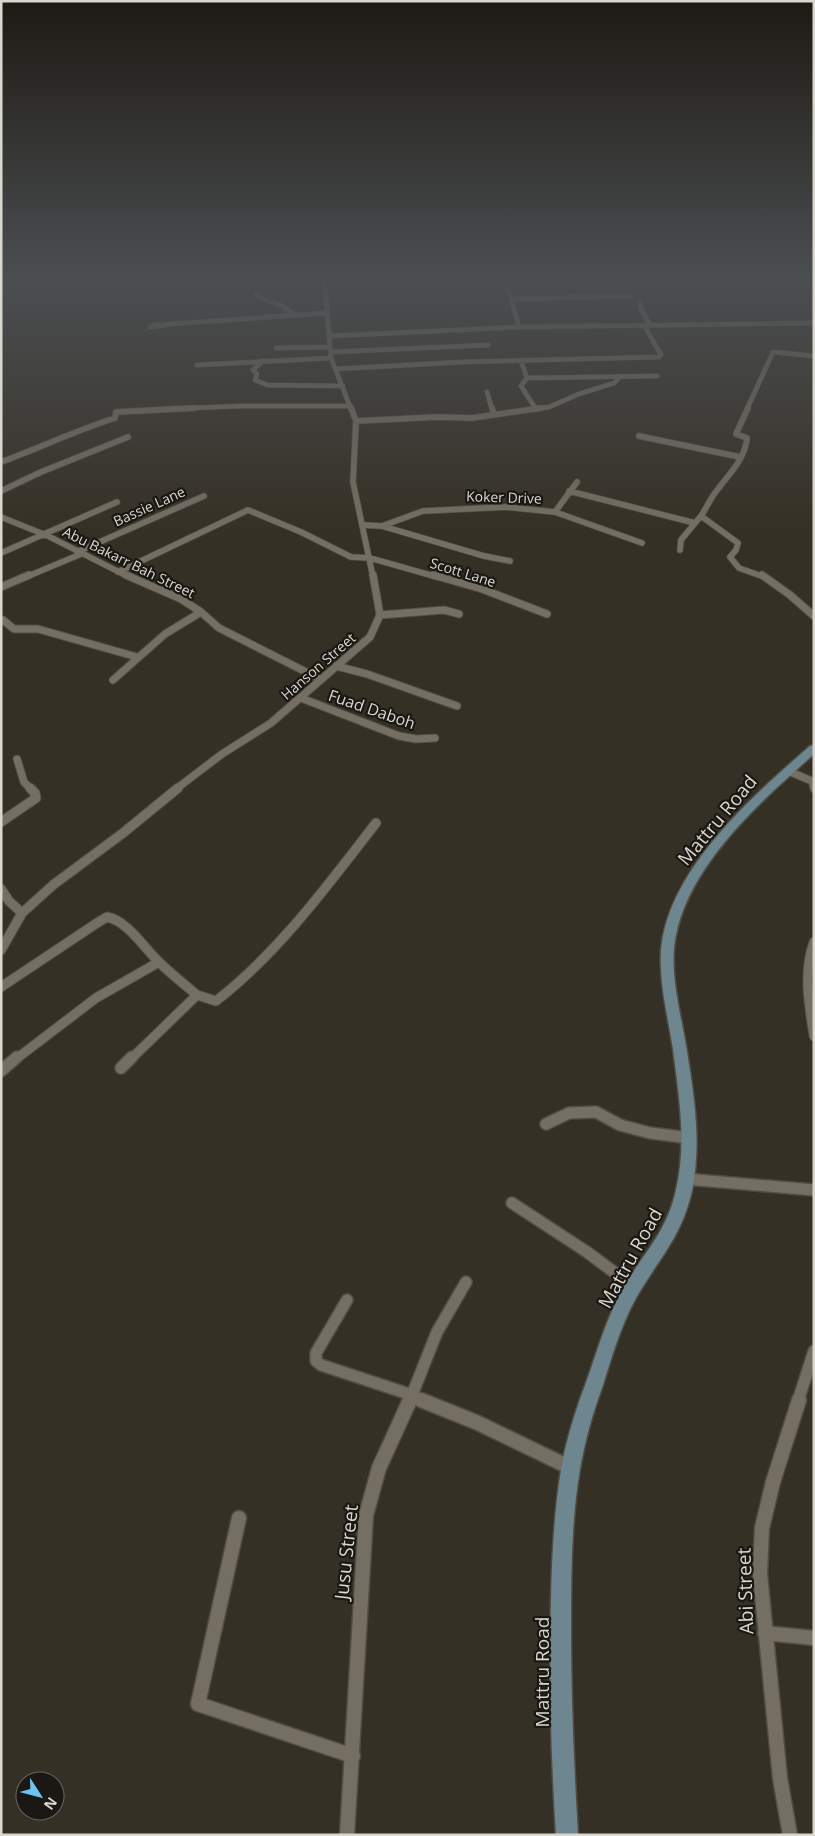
<svg xmlns="http://www.w3.org/2000/svg" width="815" height="1836" viewBox="0 0 815 1836" font-family="'Open Sans',sans-serif">
<style>
.lines{fill:none;stroke-linecap:round;stroke-linejoin:round}
.street-far5-casing{stroke:#514d43;stroke-width:5.5}
.street-far4-casing{stroke:#514d43;stroke-width:7}
.street-far3-casing{stroke:#514d43;stroke-width:9}
.street-far2-casing{stroke:#514d43;stroke-width:11}
.street-far1-casing{stroke:#514d43;stroke-width:14}
.street-casing{stroke:#514d43;stroke-width:17}
.secondary-casing{stroke:#514d43;stroke-width:3}
.street-far5{stroke:#746f62;stroke-width:4.5}
.street-far4{stroke:#746f62;stroke-width:5.5}
.street-far3{stroke:#746f62;stroke-width:7}
.street-far2{stroke:#746f62;stroke-width:9}
.street-far1{stroke:#746f62;stroke-width:11}
.street{stroke:#746f62;stroke-width:14}
.secondary{fill:#6d8690;fill-rule:evenodd}
.labels{text-anchor:middle;dominant-baseline:central;stroke-width:4.5;stroke-linejoin:round;paint-order:stroke}
.far-street-label{font-size:14px;fill:#dad7cf;stroke:#1a1813}
.street-label{font-size:16px;fill:#dad7cf;stroke:#1a1813}
.near-street-label{font-size:19px;fill:#dad7cf;stroke:#1a1813}
</style>
<rect width="100%" height="100%" fill="#353025"/>
<g class="lines">
<defs>
<path id="street-far5" d="M324,277l7,81 20,51
M256,294l7,5 18,6 14,10
M511,299l120,-3
M640,302l1,7 9,16
M166,325l-16,2 5,-2 171,-12
M519,327l295,-4
M329,336l190,-9 -12,-42
M276,348l53,-1
M331,352l157,-7
M263,361l-10,9 4,4 -2,6 12,5 76,1
M521,361l6,17 -6,8 15,23
M197,365l134,-7
M335,369l128,-7 196,-5 2,-2 -17,-30
M527,378l130,-2
M487,392l5,17
M169,409l70,-3h112
M532,409l17,-2 30,-13 35,-11 5,-5
M747,409l26,-57 41,4"/>
<path id="street-far4" d="M351,408l5,13 -3,61 20,95
M492,408l2,7
M356,421l81,-4 35,1 69,-10
M639,436l101,21
M1,462c38,-14 76,-32 114,-44l1,-6 79,-4
M1,491l40,-19 87,-35
M569,491l126,32 6,-7 37,27 -2,7 -6,7 9,11 25,9
M555,512l22,-30
M701,516c6,-9 10,-19 17,-27 12,-16 27,-30 29,-51l-11,-4 12,-26
M1,517l47,19 81,41
M362,525l20,1 41,-15 83,-4 49,5 87,31
M382,526l102,30 26,5
M680,550l1,-10 14,-17
M77,552l127,-56
M1,553l116,-51
M118,572l130,-62 53,22 50,25 19,1 67,19
M26,577l55,-23"/>
<path id="street-far3" d="M126,575l55,24 20,13 18,16 101,51
M433,575l49,14 65,25
M762,575l28,20 24,21
M1,587l28,-12
M380,615l64,-5 15,4
M3,620l11,9h24l99,28
M336,666l31,8 90,32
M113,680l52,-46 36,-22
M301,698l98,38 17,3 19,-1
M17,759l7,23 7,7
M788,771l24,10 2,8
M176,789l46,-35 49,-31 99,-86 10,-22 -7,-40"/>
<path id="street-far2" d="M1,822l35,-24 -1,-5 -5,-5
M1,889l8,12 13,12
M814,942c-11,31 -5,62 0,94
M1,950l21,-37 31,-28 70,-52 55,-45
M1,987l96,-64 10,-6c21,4 37,31 52,45 12,12 25,22 38,33l-66,64
M197,995l19,6c63,-49 111,-115 160,-178
M16,1059l80,-61 63,-36"/>
<path id="street-far1" d="M121,1068l11,-11
M1,1071l16,-14
M546,1124l23,-11 27,-1 24,13 30,8 40,5
M686,1179l128,11
M512,1203l75,49 47,35
M347,1300l-31,53v8l5,4 91,30 25,-63 29,-50
M409,1401l3,-6 11,6
M798,1401l16,-50"/>
<path id="street" d="M421,1400l57,23 93,45
M239,1518l-41,186 155,52
M765,1633l49,5
M347,1835l19,-320 13,-47 31,-68
M790,1835l-10,-57 -20,-204 2,-46 11,-46 26,-82"/>
<path id="secondary" d="M814,745v9c-55,49 -132,116 -140,194 -3,36 9,74 14,110 7,44 13,88 4,133 -11,47 -33,67 -56,107 -15,27 -24,58 -33,87 -10,27 -18,55 -23,84 -9,53 -9,108 -9,162 0,68 3,136 7,204h-22c-5,-79 -7,-157 -5,-236 1,-43 3,-86 10,-129 5,-30 15,-61 26,-90 11,-31 20,-64 37,-93 20,-35 43,-55 52,-97 11,-47 3,-94 -3,-141 -5,-32 -14,-66 -12,-99 7,-81 92,-154 149,-204z"/>
</defs>
<!-- street-far5 casing -->
<use href="#street-far5" class="street-far5-casing"/>
<!-- street-far4 casing -->
<use href="#street-far4" class="street-far4-casing"/>
<!-- street-far3 casing -->
<use href="#street-far3" class="street-far3-casing"/>
<!-- street-far2 casing -->
<use href="#street-far2" class="street-far2-casing"/>
<!-- street-far1 casing -->
<use href="#street-far1" class="street-far1-casing"/>
<!-- street casing -->
<use href="#street" class="street-casing"/>
<!-- secondary casing -->
<use href="#secondary" class="secondary-casing"/>
<!-- street-far5 -->
<use href="#street-far5" class="street-far5"/>
<!-- street-far4 -->
<use href="#street-far4" class="street-far4"/>
<!-- street-far3 -->
<use href="#street-far3" class="street-far3"/>
<!-- street-far2 -->
<use href="#street-far2" class="street-far2"/>
<!-- street-far1 -->
<use href="#street-far1" class="street-far1"/>
<!-- street -->
<use href="#street" class="street"/>
<!-- secondary -->
<use href="#secondary" class="secondary"/>
</g>
<!-- sky -->
<linearGradient id="sky" x2="0" y2="1"><stop stop-color="#1d1a14"/><stop offset="0.52" stop-color="#4b4e51"/><stop offset="1" stop-color="#4b4e51" stop-opacity="0"/></linearGradient>
<rect width="815" height="534" fill="url(#sky)"/>
<g class="labels">
<!-- far-street labels -->
<g class="far-street-label">
<text transform="translate(504 497) rotate(2)">Koker Drive</text>
<text transform="translate(149 506) rotate(-24)">Bassie Lane</text>
<text transform="translate(129 562) rotate(26)">Abu Bakarr Bah Street</text>
<text transform="translate(463 572) rotate(17)">Scott Lane</text>
<text transform="translate(318 666) rotate(-41)">Hanson Street</text>
</g>
<!-- street labels -->
<g class="street-label">
<text transform="translate(372 709) rotate(19)">Fuad Daboh</text>
</g>
<!-- near-street labels -->
<g class="near-street-label">
<text transform="translate(717 820) rotate(-50)">Mattru Road</text>
<text transform="translate(630 1258) rotate(-61)">Mattru Road</text>
<text transform="translate(346 1552) rotate(-84)">Jusu Street</text>
<text transform="translate(745 1591) rotate(-92)">Abi Street</text>
<text transform="translate(542 1672) rotate(-90)">Mattru Road</text>
</g>
</g>
<!-- border -->
<rect width="815" height="1836" fill="none" stroke="#dad7cf" stroke-width="5"/>
<!-- north arrow -->
<g transform="translate(40 1796) rotate(126)"><circle r="24" fill="#1a1813" stroke="#67645e"/>
<path d="M0-4L9 19L0 12L-9 19Z" fill="#6ec2f3"/>
<text y="-8" font-size="14" font-weight="bold" text-anchor="middle" fill="#dad7cf">N</text>
</g>
</svg>
